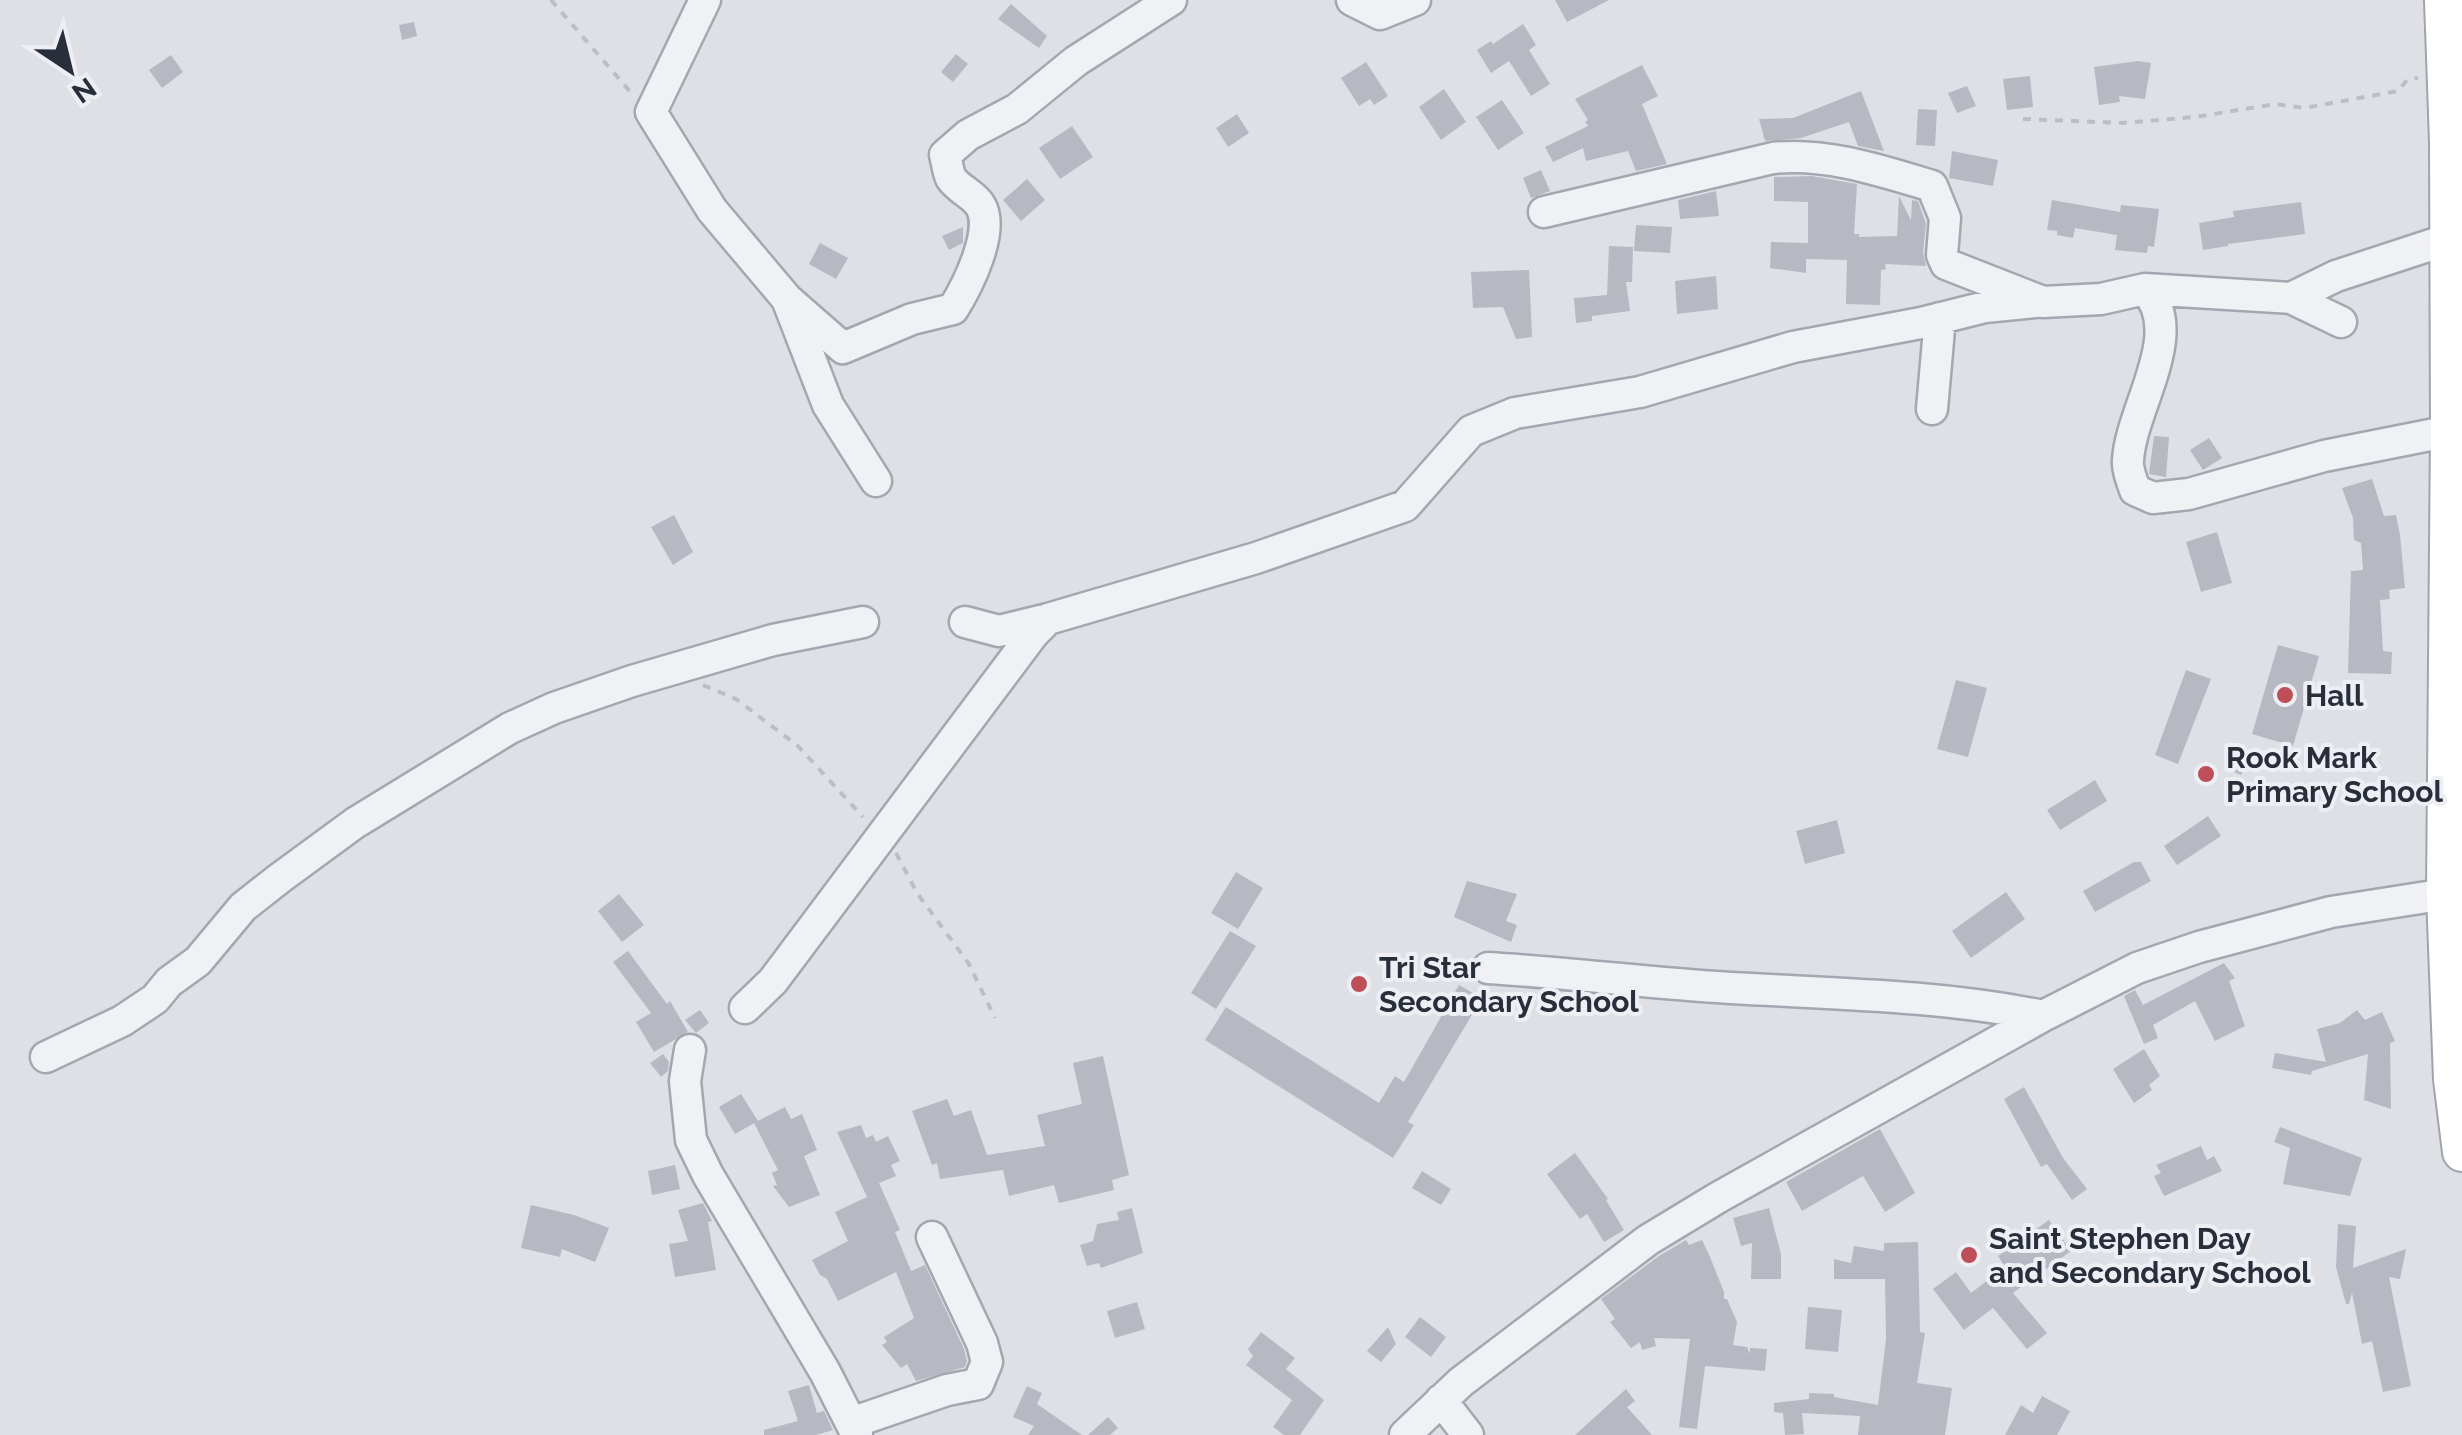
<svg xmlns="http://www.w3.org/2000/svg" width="2462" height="1435" viewBox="0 0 2462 1435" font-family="Raleway,sans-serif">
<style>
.building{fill:#b6b9c2}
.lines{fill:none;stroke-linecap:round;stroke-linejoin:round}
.minor-casing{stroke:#a4a7af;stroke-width:35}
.major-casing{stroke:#9fa4b0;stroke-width:42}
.path{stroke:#bcbec5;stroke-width:4;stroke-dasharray:8 8;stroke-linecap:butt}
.minor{stroke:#f0f1f5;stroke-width:30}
.major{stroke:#fff;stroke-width:38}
.poi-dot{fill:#be4f59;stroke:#edeff4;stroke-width:4}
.labels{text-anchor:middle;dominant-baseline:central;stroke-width:8;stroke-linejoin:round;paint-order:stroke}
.poi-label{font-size:30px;font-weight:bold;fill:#292e3b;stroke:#edeff4;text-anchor:start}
</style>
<rect width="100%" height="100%" fill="#dee0e6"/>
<!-- building -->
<path class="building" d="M1555,0h54l-42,22z
M1011,4l36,32 -8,12 -41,-29z
M414,22l3,14 -15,4 -3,-15z
M1523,24l13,21 -7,5 21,34 -19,12 -22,-35 -18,12 -14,-23 14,-9 2,3z
M956,54l12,10 -15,18 -12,-10z
M171,55l12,17 -21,16 -13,-18z
M2138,61l13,2 -6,36 -26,-3 1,6 -21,3 -5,-38z
M1366,62l22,34 -14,9 -4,-6 -11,7 -18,-28z
M1642,65l16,31 -16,8 25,60 -31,7 -8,-20 -42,10 -3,-13 -30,14 -8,-15 43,-21 -3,-4 3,-2 -13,-21z
M2030,76l3,31 -26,3 -4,-31z
M1967,86l9,20 -19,7 -9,-20z
M1444,89l22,33 -25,18 -22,-33z
M1861,91l23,60 -26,-5 -9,-24 -48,16 -36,3 -6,-22 34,-1z
M1502,100l22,33 -26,17 -22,-33z
M1918,109l19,1 -2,36 -19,-1z
M1237,114l12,19 -21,14 -12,-19z
M1072,126l21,31 -33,22 -21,-31z
M1952,151l46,9 -5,26 -44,-8z
M1541,170l9,21 -19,7 -8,-20z
M1812,176l45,8 -3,50h5v3l38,-1 2,-40 12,24 1,-20 6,1 8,23 -3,29 3,13 -41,-2 1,5 -5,1 -1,35 -34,-1 1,-44 -41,-1v14l-36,-5 1,-26 37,1v-41l-34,-1v-24z
M1027,179l18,21 -24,21 -18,-21z
M1716,191l3,25 -39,3 -2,-19z
M2052,200l68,12 1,-7 38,4 -5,38 -6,-1 -1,7 -32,-3 2,-15 -42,-7 -2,10 -16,-3v-4l-10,-1z
M2301,202l4,32 -77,10v2l-25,4 -4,-27 35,-6 -1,-6z
M1636,225l36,2 -2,26 -36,-2z
M963,227v16l-14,7 -7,-14z
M820,243l28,15 -12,21 -27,-15z
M1609,246l24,1 -1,35h-6l4,29 -38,5v5l-16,2 -2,-25 33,-3z
M1529,270l3,67 -16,2 -13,-32 -30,1 -2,-36z
M1716,276l2,33 -41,5 -2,-33z
M2154,436l15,1 -3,40 -17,-3z
M2209,438l13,20 -19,12 -13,-20z
M2372,479l12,37 12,-1 4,20 5,53 -16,2 1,9 -10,1 3,51 9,1 -1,22 -43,-1 3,-102 12,-1 -2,-27 -7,-3 -1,-22 -11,-30z
M674,515l19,37 -20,13 -22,-38z
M2217,532l15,51 -31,9 -15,-50z
M2278,645l41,11 -26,90 -41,-12z
M2186,670l25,9 -33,85 -23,-9z
M1956,680l31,8 -19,69 -31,-8z
M2233,749l17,7 -9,19 -17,-7z
M2095,780l12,21 -47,29 -13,-20z
M2208,816l13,20 -44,29 -13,-19z
M1837,820l8,33 -40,11 -9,-33z
M2134,862h7l10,19 -56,31 -12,-21z
M1236,872l27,16 -25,41 -27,-16z
M1467,881l50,13 -11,27 11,4 -6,17 -57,-25z
M2006,892l19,27 -54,39 -19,-27z
M619,894l25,31 -22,17 -24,-31z
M1230,931l26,15 -40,63 -25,-16z
M628,951l39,53 3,-3 18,31 -34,20 -18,-30 15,-9 -38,-51z
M2224,963l11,15 -6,3 16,45 -30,15 -20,-40 -42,24 5,13 -14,6 -20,-48 11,-6 8,15z
M1459,985l23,13 -74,124 6,3 -21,33 -188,-118 21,-33 153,96 16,-27 9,6z
M700,1010l9,13 -13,10 -11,-13z
M2357,1010l8,10 17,-8 13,29 -5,2 1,66 -27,-9 4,-46 -56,17 -1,4 -39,-7 3,-15 51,9 -9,-33 23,-6z
M2144,1049l16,27 -11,9 3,5 -18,13 -21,-34z
M663,1054l6,8 -1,9 -7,6 -11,-14z
M1103,1056l26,119 -17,5 2,10 -55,13 -5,-18 -45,11 -6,-26 -63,9 -3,-16 -5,2 -20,-54 35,-12 7,17 17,-6 16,45 58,-9 -8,-31 45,-11 -9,-41z
M2024,1087l39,71 24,31 -15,11 -25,-36 -6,3 -37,-68z
M741,1094l17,27 -23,13 -16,-27z
M785,1107l6,12 11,-5 15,36 -13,6 16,39 -31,12 -16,-21 4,-1 -5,-12 6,-3 -24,-47z
M861,1125l5,13 7,-3 3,7 12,-6 12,25 -9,4 5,11 -17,7 21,47 -5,2 16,39 14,-6 39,84 3,12 -2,6 -49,14 -9,-17 -6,4 -19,-23 5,-3 -3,-5 30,-19 -18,-46 -58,29 -11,-22 -7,-4 -8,-15 36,-19 -13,-29 32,-15 -30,-65z
M2280,1127l82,31 -12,38 -67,-12 7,-36 -16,-6z
M1880,1129l35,64 -30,19 -22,-36 -61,35 -16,-29z
M2201,1146l6,14 7,-4 8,15 -58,25 -10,-20 7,-3 -5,-8z
M1575,1153l33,46 -2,1 18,30 -20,12 -17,-28 -7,5 -33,-45z
M675,1165l5,24 -28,6 -4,-24z
M1422,1171l29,18 -10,16 -29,-17z
M703,1203l9,18 -4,1 8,48 -41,7 -6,-33 19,-3 -10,-31z
M531,1205l43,10 35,13 -14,34 -33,-13 -2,8 -39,-9z
M1132,1208l11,45 -42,15 -2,-5 -12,3 -7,-21 13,-4 4,-17 22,-4 -2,-8z
M1769,1208l12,46v25h-30l1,-36 -11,3 -8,-28z
M2049,1220l22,31 -58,42 34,40 -20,16 -34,-41 -29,22 -31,-41 23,-17 15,21 34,-26 -7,-11z
M2338,1224l18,2 -3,42 53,-19 -6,30 -11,-2 22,109 -28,6 -11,-51 -10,3 -10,-51 -3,11h-3l-10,-37z
M1686,1240l3,5 13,-5 8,17 14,35v7h3l10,23 -4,23 14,2 3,7v-6l17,1 -2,22 -60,-5 -8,63 -18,-2 11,-88 -36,-1 2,8 -14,4 -2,-8 -9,6 -21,-26 5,-3 -14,-20 58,-43z
M1918,1242l2,90 5,1 -8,50 35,5 -7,47h-87l2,-19 -58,-3 2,21 -19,1 -2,-22 -9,-1v-9l35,-4v-6l25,1v3l44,8 8,-66 -1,-60h-51v-20l17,4 3,-17 30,5v-8z
M1137,1302l8,27 -30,9 -8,-27z
M1808,1307l34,3 -4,42 -33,-3z
M1420,1317l26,20 -15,20 -26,-20z
M1388,1327l8,17 -15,18 -14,-11z
M1261,1332l34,26 -9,11 38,31 -24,35h-16l-11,-8 19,-27 -46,-35 7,-9 -5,-7z
M809,1385l8,28 7,-2 9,19 -17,5h-52v-5l34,-9 -10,-30z
M1027,1386l15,7 -5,11 45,31h-54l6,-9 -21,-9z
M1626,1389l9,12 -8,6 25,28h-77z
M2042,1396l28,15 -13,24h-52l16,-30 12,8z
M1108,1417l10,11 -8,7h-22z"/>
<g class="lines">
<defs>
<path id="minor" d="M705,0l-54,112 61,98 75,89 41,106 48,76
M1352,0l28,14 35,-14
M1544,212l229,-54c53,-6 109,13 159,28l13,32 -3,37 4,9 97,38 58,-3 44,-10c42,43 -14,119 -17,171 -1,9 4,21 7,30l18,8 36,-4 135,-38 126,-25
M2145,289l146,9 50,24
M2291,298l45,-22 113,-37
M787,299l56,49 69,-29 41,-10c14,-22 43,-79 27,-104 -7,-11 -22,-16 -29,-27 -3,-6 -4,-16 -6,-23l23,-20 49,-26 59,-48 95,-61
M1932,409l8,-91
M965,622l34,9 49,-12 208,-61 149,-52 66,-75 44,-18 125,-21 153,-45 128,-24 64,-16 50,-5
M1488,968c81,5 162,15 243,20 105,6 208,7 312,28
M745,1008l28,-27 260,-347 15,-15
M690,1050l-5,31 6,59 17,35 117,197 32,63
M46,1057l76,-36 33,-22 14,-17 29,-21 45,-54 37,-29 75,-55 155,-95 44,-20 78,-27 141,-41 90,-18
M1441,1400l27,35
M851,1423l96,-33 31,-6 9,-22 -5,-19 -50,-106
M1405,1435l56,-53 187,-142 71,-43 324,-181 94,-48 62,-21 132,-35 115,-18"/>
<path id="major" d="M2444,0l5,142 1,289 -4,463 7,185 9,73"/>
</defs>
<!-- minor casing -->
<use href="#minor" class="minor-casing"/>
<!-- major casing -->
<use href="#major" class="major-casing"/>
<!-- path -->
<path class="path" d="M551,0l82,95
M2023,119l99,4 73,-6 81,-13 28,4 94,-17 9,-11 11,-2
M703,685l33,14 62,47 65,71
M896,853l21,40 52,71 26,54"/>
<!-- minor -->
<use href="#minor" class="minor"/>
<!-- major -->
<use href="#major" class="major"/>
</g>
<!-- markers -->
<g class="poi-dot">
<circle cx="2285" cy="695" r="10"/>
<circle cx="2206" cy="774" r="10"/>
<circle cx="1359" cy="984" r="10"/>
<circle cx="1969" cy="1255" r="10"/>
</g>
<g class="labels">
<!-- poi labels -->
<g class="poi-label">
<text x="2305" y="695">Hall</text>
<text x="2226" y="757">Rook Mark<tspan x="2226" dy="34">Primary School</tspan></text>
<text x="1379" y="967">Tri Star<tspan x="1379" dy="34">Secondary School</tspan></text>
<text x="1989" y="1238">Saint Stephen Day<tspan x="1989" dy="34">and Secondary School</tspan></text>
</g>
</g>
<!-- north arrow -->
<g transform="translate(70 70) rotate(145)" stroke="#edeff4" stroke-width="8" paint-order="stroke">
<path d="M0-8L18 38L0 25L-18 38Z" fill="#292e3b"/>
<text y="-15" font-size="28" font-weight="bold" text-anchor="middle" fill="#292e3b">N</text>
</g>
</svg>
